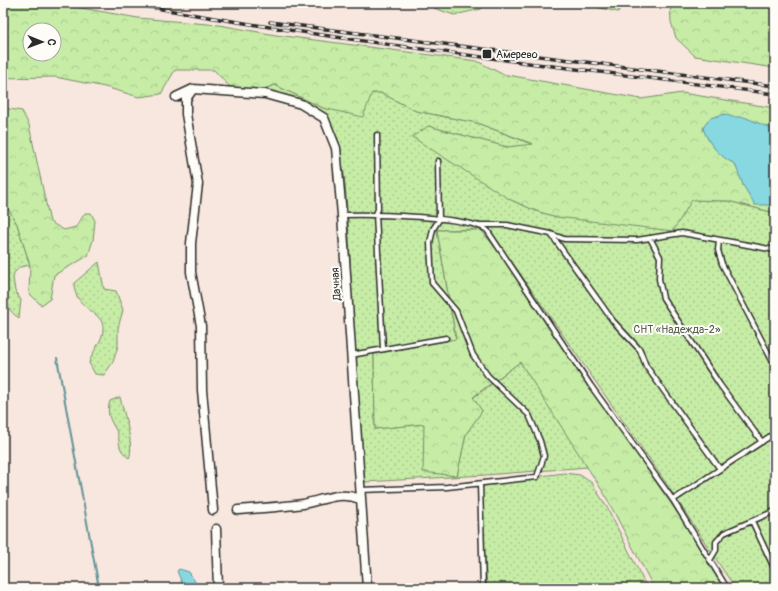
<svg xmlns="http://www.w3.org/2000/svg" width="778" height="591" viewBox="0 0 778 591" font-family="Pangolin,sans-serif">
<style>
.grass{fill:url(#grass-dots);stroke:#788c68}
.forest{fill:url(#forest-crowns);stroke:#788c68;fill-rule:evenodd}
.water{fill:#87d8e1;stroke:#629398}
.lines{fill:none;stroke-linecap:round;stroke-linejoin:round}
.stream{stroke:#629398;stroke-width:2}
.service-casing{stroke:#2b2b2b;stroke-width:7}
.minor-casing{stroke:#2b2b2b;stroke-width:11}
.service{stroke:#fdfcf7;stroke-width:4}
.minor{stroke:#fdfcf7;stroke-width:8}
.rail-casing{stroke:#2b2b2b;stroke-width:3.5}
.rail{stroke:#fdfcf7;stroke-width:2;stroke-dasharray:6;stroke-linecap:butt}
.poi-dot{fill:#2b2b2b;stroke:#fdfcf7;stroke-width:1.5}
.labels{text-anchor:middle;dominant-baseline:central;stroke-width:4;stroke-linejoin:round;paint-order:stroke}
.poi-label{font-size:11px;fill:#2b2b2b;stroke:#fdfcf7;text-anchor:start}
.street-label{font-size:11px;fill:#2b2b2b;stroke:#fdfcf7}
.park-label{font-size:11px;fill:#525b4a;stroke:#fdfcf7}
</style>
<defs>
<pattern id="grass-dots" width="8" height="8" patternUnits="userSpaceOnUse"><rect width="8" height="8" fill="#c6eca6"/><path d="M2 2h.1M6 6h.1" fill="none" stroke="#aacb8f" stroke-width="1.8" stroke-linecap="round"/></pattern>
<pattern id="forest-crowns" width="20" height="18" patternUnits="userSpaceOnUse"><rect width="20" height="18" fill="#c6eca6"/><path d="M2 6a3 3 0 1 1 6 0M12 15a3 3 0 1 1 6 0" fill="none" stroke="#aacb8f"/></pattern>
</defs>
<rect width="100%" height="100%" fill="#f8e7de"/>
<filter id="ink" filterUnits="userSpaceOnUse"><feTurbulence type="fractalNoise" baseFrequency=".025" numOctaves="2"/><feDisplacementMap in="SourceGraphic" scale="8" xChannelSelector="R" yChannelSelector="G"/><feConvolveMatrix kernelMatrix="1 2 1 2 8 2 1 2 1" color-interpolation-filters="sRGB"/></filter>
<g filter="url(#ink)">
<!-- grass -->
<path class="grass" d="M275,85l48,23 50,-15h8l35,18 61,12 57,22 -27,2 -79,-21 81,73 27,12 21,6 135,-17 36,1 47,12v375h-40l-73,-111 -173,-248 -52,1 19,110 -82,14 1,75 49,-5 33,52 9,-42 16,-23 -9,-13 47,-36 68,105 -103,8 -120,7 -8,-86 -9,-177 -4,-46 -8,-33 -18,-26 -63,-22z
M3,200l14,24 13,41 -10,2 -6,6 -1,5 2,13 6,9 -2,18c-6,-4 -10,-8 -12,-14 -7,-24 -4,-76 -4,-104z
M99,262l5,27 12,2 7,19 -5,18v18l-5,16 -9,13 -9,-1 -6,-11c3,-11 14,-23 14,-33 2,-20 -29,-19 -29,-47z
M120,397c3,14 15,49 9,61 -14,-11 -7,-15 -13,-28 -6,-10 -10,-17 -6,-29z
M564,473l16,2 12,8 16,26 39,79h-160l-7,-104z"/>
<!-- forest -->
<path class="forest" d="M3,3h50l85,15 81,7 57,10 201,26 25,13 139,25 41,-6 93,15v105l-47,-12 -36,-1 -19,31 -116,-14 -21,-6 -27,-12 -97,-62 16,-11 79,21 26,-3 -56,-21 -61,-12 -35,-18h-9l-9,24 -40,-9 -48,-23 -20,7 -26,-6 -15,-16h-39l-14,24 -22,3 -34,-10 -50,-10 -52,1zM30,30h24v24h-24z
M438,3h48l-5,6 -27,6 -20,-7z
M592,3h32l-6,9 -22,-5z
M670,3h105v65l-80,-12 -19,-18 -5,-16z
M3,108l19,3 7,14 21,97 14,8 12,-3 9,-14h6l4,8 -2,19 -5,16 -34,19 -4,24 -9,6 -12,-12 1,-28 -13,-41 -14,-24z
M437,230h44l32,39 33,55 137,197 40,67h-69l-49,-93 -85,-133 -47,35 9,14 -16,23 -9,42 -34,-4 1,-48 -49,5 -1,-75 82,-15z"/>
<!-- water -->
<path class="water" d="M725,114l7,3h12l31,13 -1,75h-19l-12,-20 -8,-21c-15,-7 -27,-20 -32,-36l7,-10z
M179,569l10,3 10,16h-15l-7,-17z"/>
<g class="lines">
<!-- stream -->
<path class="stream" d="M57,358l42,230"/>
<defs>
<path id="service" d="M377,135l1,74 -2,5 7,134
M342,215c27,-1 126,1 145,15l104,156 82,114 54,88
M481,225h26l44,9 13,5 73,1 45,-7 93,17
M551,234l62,87 27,29 6,16 74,103
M650,238l10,19 -1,22 4,19 57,87 42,57
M719,241l-1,9 4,14 53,102
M351,355l95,-17
M480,484l3,104
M360,490l87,-3 90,-10 7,-21 -4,-15 -11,-26 -41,-39 -15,-21 -17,-44 -24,-28 -2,-40 3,-14 6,-9 -1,-59
M673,500l102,-67
M752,521l23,49
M710,560l6,-10v-8l8,-9 51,-22"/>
<path id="minor" d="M176,97l17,-8
M213,510l-11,-120 -1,-64 -10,-54v-29l7,-59 -12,-70v-15l7,-10 72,5 36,10 23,14 12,30 6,67 25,373
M238,510c22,-2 44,-3 65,-6 20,-4 37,-13 57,-5
M216,529l2,59"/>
</defs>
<!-- service casing -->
<use href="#service" class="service-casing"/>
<!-- minor casing -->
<use href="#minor" class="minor-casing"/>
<!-- service -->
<use href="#service" class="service"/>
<!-- minor -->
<use href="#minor" class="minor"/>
<defs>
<path id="rail" d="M129,3c214,40 430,63 646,91
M270,22l505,64"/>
</defs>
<!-- rail casing -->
<use href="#rail" class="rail-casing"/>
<!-- rail -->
<use href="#rail" class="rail"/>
</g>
</g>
<!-- markers -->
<rect class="poi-dot" x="482" y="49" width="10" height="10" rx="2"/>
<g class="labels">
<!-- poi labels -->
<g class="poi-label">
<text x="496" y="54">Амерево</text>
</g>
<!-- street labels -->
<g class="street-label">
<text transform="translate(336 284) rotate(-94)">Дачная</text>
</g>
<!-- park labels -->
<g class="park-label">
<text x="677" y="329">СНТ «Надежда-2»</text>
</g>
</g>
<!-- margin -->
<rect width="778" height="591" fill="none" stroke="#fdfcf7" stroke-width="16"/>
<rect x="8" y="8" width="762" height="575" fill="none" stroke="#2b2b2b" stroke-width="1.5" filter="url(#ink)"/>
<!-- north arrow -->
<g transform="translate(42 42) rotate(91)"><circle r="19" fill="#fdfcf7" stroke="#a9a8a5"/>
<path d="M0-3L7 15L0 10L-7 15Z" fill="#2b2b2b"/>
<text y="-6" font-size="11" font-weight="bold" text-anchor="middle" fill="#2b2b2b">С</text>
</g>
</svg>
